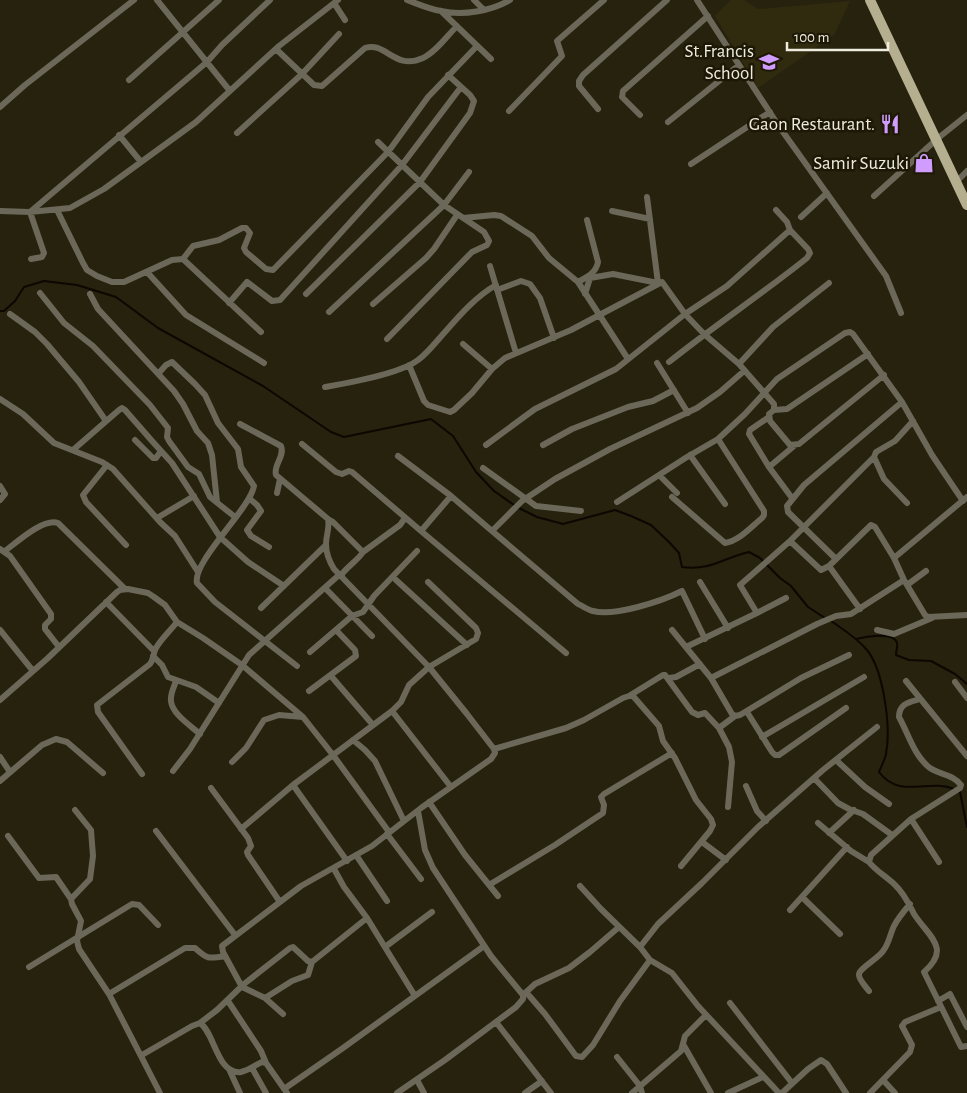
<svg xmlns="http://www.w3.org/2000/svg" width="967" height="1093" viewBox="0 0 967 1093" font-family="'Alegreya Sans',sans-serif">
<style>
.built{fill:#302a0f}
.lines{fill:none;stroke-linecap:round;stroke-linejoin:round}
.stream{stroke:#0c0700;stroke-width:2}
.minor{stroke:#6b6859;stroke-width:6}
.primary{stroke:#b5af90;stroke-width:10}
.labels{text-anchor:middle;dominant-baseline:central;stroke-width:5;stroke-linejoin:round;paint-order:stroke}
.poi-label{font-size:19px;fill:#eeecdf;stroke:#1d1805;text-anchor:end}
</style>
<rect width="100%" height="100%" fill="#26220e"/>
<!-- built -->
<path class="built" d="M731,0h13l14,9 92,-8 -16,34 -76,53 -43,-72z"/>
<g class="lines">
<!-- stream -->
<path class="stream" d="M0,311h4l11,-10 9,-14 20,-6 33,4 39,12 42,31 105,58 68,46 13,5 87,-18 22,17 23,36 18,19 20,14
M519,508l18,9 26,7 52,-14 16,6 20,9 18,17 10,11 3,14c28,4 41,-9 67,-15l11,6 20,20 11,8 17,21 17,11
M831,621c13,9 26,17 36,29 17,21 24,78 19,104 -1,6 -5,12 -7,18 21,28 50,6 75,17
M856,639c8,-2 38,-8 41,4 1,3 -1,8 -1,12l13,5 22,1 24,13 12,10
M958,791l2,1 7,35"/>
<!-- minor -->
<path class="minor" d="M157,0l73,91
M407,0c11,4 22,9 34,11 22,5 50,0 69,-11
M474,0l10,10
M697,0l81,125 108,151 15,37
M334,3l11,17
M441,11l50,48
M276,49l38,36 8,1 43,-38c21,-7 29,23 58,10 13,-6 24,-22 34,-32
M129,80l90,-80
M0,107l25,-22 109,-85
M598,109l-19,-23v-5l4,-6 84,-75
M509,111l53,-55 -5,-15 47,-41
M640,115l-18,-18 1,-6 85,-75
M668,122l71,-57
M237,133l65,-59 37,-40
M119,135l22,27
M378,142l66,63 40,27 5,9 -2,4 -15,7 -85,87
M691,164l79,-52
M956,182l11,-11
M874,196l63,-57 30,-24
M57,210l26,53 4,7 10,6 15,6h12l48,-22 11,-1 78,73
M0,211l30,1 40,-4 34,-19 92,-67 83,-76 59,-46
M612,211l38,8
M801,217l26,-24
M463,218l31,-3 7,1 31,20 17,22 29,24 50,77
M31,259l11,-2 2,-4 -14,-41 177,-150 15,-17 48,-45
M183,259l10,-13 26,-6 23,-12h4l4,5 -6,15 2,4 20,17 7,1 115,-118 40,-55 49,-51
M490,266l26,87
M147,272l39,43 78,48
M578,282c9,-5 18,-9 20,-20l-11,-42
M829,283l-56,44 -34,37 35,40v6l-5,4 1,7 20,24 9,-1 85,-69
M497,290l24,-9 9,3 10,14 14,40
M40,293l24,30 29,23 57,59 18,23 -1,9 2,4 19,26 11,7 11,23 25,20
M90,294l8,15 76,82 9,13 14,27 11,12 4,12 5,47
M306,294l114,-112 50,-69 4,-12 -4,-6 -22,-20
M585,294l5,-16 23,-4 45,9 -11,-86
M229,303l18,-21 25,19 8,-1 122,-135 59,-78
M373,304l53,-46 8,-9 23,-34
M329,312l115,-107 25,-33
M10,314l25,18 12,12 32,38 27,39
M463,344l29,25
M669,362c45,-36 93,-68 138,-104l3,-5 -2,-4 -18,-19
M657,363l31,50
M409,365l15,36 4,4 22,7 4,-2 18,-17 20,-24 13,-11 66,-28 91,-48 23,32 19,20 35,30
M158,374l8,-9 6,-3 23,22 10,11 13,28 20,26 3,18 13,19c-4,23 -62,76 -57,97l18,19 82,64
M325,387c23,-4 75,-13 93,-27 7,-5 13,-12 19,-19 17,-19 36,-43 59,-56
M0,399l23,15 31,29 48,19 11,7 47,53 15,14 23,36
M774,410l13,-1 81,-55
M769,417l-19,13 -1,4 20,33 23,31
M240,424l41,22c4,11 -8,19 -5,29l52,44c2,9 -2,16 -2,25 0,10 3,17 8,25l95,98 38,47 27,35 1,4 -4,6 -70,49 -49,38 -71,40 -79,60 1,6 19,35 23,11 18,16
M135,440l18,18h3l5,-7
M302,444l34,28 6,2 7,-3 3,1 69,59
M486,445l49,-36 81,-40 69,-55 42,-28 63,-56 -3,-8 -11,-12
M543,445l29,-16 56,-22 25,-6 21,-11
M73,450l46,-40 3,-2 3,2 27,31 20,22 48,74 28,25 36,24
M690,455l35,49
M398,456l53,40 41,35
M874,457l-84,84 31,29 8,-4 42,-41 4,2 19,31
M107,465l-24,30 3,7 40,43
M769,467l25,-21
M483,468l53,38 45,5
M659,475l18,18
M0,486l5,8 -5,6
M277,493l3,-14
M451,496l-30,35 145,122
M672,497l53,46c14,-2 26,-16 37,-25l2,-3v-4l-46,-72
M967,497l-73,61 10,22 21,35 3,2 39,-2
M249,498l8,7 4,6 -14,19 4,6 18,11
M617,502l70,-45 31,-18 27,-25 32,-35 68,-46 5,-1 3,2 49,68 30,53 31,46
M907,503l-23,-24 -10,-22 2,-5 19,-11 18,-20
M157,518l37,-22
M328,519l5,3 30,30
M0,549l10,7 41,58v5l-6,6v4l14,18
M5,551c12,-9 38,-33 53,-28l67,66
M836,559l-48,-47 -1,-6 17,-21 98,-83
M829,566l31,43
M396,580l71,65
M700,582l28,46
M907,585l19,-14
M325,588l47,48
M786,598l-29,15 -17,-28 50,-44
M106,602l48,49
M261,608l65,-63
M0,630l33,41
M672,630l39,48 106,-54 19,-8 15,-2 53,-34
M877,630l17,4 38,-16
M705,639l-23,-48c-20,10 -68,26 -89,20 -5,-1 -10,-5 -15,-7l-86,-73 30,-30 33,-22 55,-30 87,-41 23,-16 24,-21
M686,647l71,-34
M310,652l42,-36 11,-4 11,-16 43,-45
M153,656l9,9 6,12 28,10 23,16
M331,676l42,49
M669,678l7,-1 24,-13
M711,678l21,36 3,2 5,-1 61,-37 48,-23
M176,681c-2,6 -6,13 -5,20 1,13 20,25 29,33
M906,681l61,75
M955,682l12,16
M309,691l47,-35 -1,-6 -19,-20
M629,696l34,-21h2l27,37 6,3 7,-2 14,15
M920,699c-10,3 -21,4 -21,18 9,16 15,39 31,51 10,7 23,6 31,17l-1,3 -49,31 -40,36 -2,7c7,9 18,15 26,23 9,8 14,19 19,29 14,22 38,34 10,58l37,75 6,-1
M0,700l48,-42 69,-66 3,-2 8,-1 20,4 6,4 11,8 12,17 26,16 39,27 61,52
M392,711l59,76
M747,712l25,40 3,3h4l67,-47
M762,737l102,-60
M353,740l12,10 10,11 29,60
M494,749l72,-21 18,-8 39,-22 6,-2h4l26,30 4,15 12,17 21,42 15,19 2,6 -3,6 -29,35
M0,757l10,15
M836,760l29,27 24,17
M232,762l14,-14 18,-28 15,-5 24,2 30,38 56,77
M173,771l17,-22 59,-94 90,-80 3,2v-3c5,-7 18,-16 21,-22l37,-27 5,-7
M142,774l-44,-62 -1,-7 53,-41c4,-5 3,-11 6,-16 5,-9 14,-17 21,-26
M814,778l24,25 11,6 14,5 29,21
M0,781l42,-36 14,-6 11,3 36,31
M293,785l54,76
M746,786l11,25 9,10
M211,788l37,50 3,8 -4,6 1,3 32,47
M429,802l36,53 33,41
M728,807l4,-45 -3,-15 -10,-19 16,-12
M75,810l16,20 2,26 -3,23 -19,20 1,5 9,17 -4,20 2,8 30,45 51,99
M911,819l28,43
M818,823l33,28 18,11
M241,829l52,-44 99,-74 9,-9 8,-17 20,-18 47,-28 2,-6 -2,-5 -48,-46
M156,831l79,104
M829,833l25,-23
M387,834l34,45
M8,836l31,42 17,-1 15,22
M702,842l24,18
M356,855l31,46
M334,869l10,18 23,31 48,78
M489,885l66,-40 48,-32 1,-8 -3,-8 3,-3 68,-41
M580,886l21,23 39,38 10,13 22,13 26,33 81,87
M802,897l38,37
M790,910l57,-63
M385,947l47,-35
M640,947l18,-23 44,-41 56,-56 65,-57 54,-43
M29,967l103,-63 7,1 19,20
M869,991c-3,-4 -10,-11 -10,-16 -1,-6 20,-17 24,-24 6,-7 7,-17 11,-25 4,-8 10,-15 16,-22
M526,992l19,22 31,42 6,1 11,-12 27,-44 30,-41
M109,994l76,-46h10c12,11 13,11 30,8
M524,994l11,-10 34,-16 21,-16 29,-25
M265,998l27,-17 16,-6 4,-13
M228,1001l33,50 5,12
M938,1001l12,-7 17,33
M730,1003l62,80
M496,1022l55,71
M200,1023l17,-13 27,-26 46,-36 3,-1 15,14 4,1 55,-44
M683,1044l28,49
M142,1055l50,-29 8,-3c15,10 17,52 41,49 8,-2 14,-7 21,-10l4,1 21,30
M617,1057l23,29 2,7
M252,1068l14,25
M229,1069l11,24
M417,1080l7,13
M883,1080l12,13
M284,1089l59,-41 141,-102
M397,1093l48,-33 71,-53 7,-8v-4l-32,-39 -58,-88 -8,-18 -7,-39
M525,1093l17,-12
M632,1093l49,-42 4,-15 21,-21
M728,1093l35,-16
M782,1093l26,-24 13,-9 6,4 19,29
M870,1093l40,-41 2,-7 -10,-19 3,-4 36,-15"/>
<!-- primary -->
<path class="primary" d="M870,0l97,205"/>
</g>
<!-- icons -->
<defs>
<symbol id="school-bare" viewBox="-9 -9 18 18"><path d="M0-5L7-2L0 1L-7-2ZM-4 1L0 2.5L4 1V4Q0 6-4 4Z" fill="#d09dfe" stroke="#1d1805" stroke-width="2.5" paint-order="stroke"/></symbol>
<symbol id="restaurant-bare" viewBox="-9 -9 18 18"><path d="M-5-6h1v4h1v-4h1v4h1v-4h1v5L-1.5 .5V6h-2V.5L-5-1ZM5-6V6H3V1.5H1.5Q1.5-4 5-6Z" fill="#d09dfe" stroke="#1d1805" stroke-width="2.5" paint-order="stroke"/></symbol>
<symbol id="shop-bare" viewBox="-9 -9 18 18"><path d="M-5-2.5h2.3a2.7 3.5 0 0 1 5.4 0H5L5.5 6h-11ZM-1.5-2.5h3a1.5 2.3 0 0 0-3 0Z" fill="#d09dfe" stroke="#1d1805" stroke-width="2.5" paint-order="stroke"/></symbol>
</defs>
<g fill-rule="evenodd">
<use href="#school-bare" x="755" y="48" width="28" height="28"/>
<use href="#restaurant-bare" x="876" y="110" width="28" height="28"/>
<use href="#shop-bare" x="910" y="149" width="28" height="28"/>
</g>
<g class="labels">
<!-- poi labels -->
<g class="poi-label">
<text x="754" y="51">St.Francis<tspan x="754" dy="22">School</tspan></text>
<text x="875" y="124">Gaon Restaurant.</text>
<text x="909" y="163">Samir Suzuki</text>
</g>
</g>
<!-- scale -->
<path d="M787 42v8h101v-8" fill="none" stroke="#eeecdf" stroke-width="2.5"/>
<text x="794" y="42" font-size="15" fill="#eeecdf" stroke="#1d1805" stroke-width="4" paint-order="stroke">100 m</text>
</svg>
